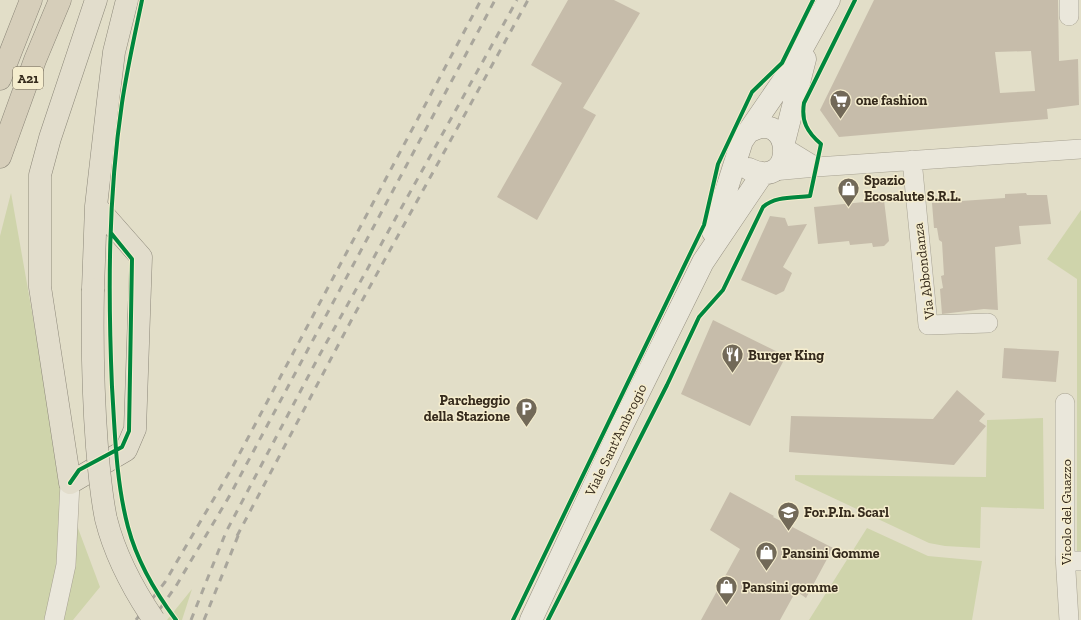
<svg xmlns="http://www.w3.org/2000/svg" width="1081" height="620" viewBox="0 0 1081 620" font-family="'Zilla Slab',serif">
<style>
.green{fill:#cfd4ab}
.building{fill:#c6bcaa;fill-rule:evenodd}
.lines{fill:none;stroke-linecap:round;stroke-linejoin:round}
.street-casing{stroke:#a7a292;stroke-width:20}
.secondary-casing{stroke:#979182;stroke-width:23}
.primary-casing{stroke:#8c8779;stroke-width:23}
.highway-casing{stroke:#8c8779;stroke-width:23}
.street{stroke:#eae7db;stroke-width:19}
.secondary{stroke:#eae7db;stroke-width:22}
.primary{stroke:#e2ddcc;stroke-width:22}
.highway{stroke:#d6ceba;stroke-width:22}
.rail{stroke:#a9a69c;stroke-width:3;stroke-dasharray:7 7;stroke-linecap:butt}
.primary-bridge-casing{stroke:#8c8779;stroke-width:23;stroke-linecap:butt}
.primary-bridge{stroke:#e2ddcc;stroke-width:22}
.cycleway-casing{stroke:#f5edce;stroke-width:6}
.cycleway{stroke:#00873e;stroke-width:4}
.labels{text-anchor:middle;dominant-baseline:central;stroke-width:3;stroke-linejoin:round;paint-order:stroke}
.shield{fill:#f5edce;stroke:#6f6451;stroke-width:1}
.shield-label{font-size:13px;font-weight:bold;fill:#352a1c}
.poi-label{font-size:14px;font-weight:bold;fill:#352a1c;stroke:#f5edce;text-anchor:start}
.street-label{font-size:14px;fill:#352a1c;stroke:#f5edce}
</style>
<rect width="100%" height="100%" fill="#e2dec8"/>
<!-- green -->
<path class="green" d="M11,193l52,295 37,99 -27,33h-73v-384z
M1081,210v341h-4v-272l-30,-20z
M1043,418l1,91 -63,-2 -1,41 -35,-2 -16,-3 -134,-63v-5l191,2 1,-57z
M867,528l61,28 54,5 -10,59h-163z
M192,589l-10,31h-15z"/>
<!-- building -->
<path class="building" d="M568,0h46l26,13 -57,95 13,7 -59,105 -40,-23 65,-114 -31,-18z
M874,0h184l1,61 19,-2 1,46 -32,4 1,10 -209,18 -19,-27zM1031,51l4,40 -35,2 -5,-41z
M1026,193l1,2h20l4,29 -32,2 2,18 -26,3 3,63 -14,-1 -42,5 -2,-25 3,-1 -2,-12 3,-1 -2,-33 -3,-2 -2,-12h-3l-2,-25 73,-5v-4z
M884,200l5,41 -5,5 -11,1 -1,-4 -22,2 -1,-4 -31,3 -4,-37z
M770,216l15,2 3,8 19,-2 -24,43 9,6 -8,18 -8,4 -35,-15z
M713,320l73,36 -36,70 -69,-32z
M1004,348l55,3 -3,31 -54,-4z
M957,390l28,24 -6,7 7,5 -32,39 -165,-13 2,-36 142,3z
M730,492l44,24 -1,1 60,31 -27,50 -10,-7 -16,29h-79l39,-71 -30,-19z"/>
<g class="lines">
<defs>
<path id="street" d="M1069,0v16
M912,160l16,165 60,-2
M816,167l265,-18
M773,171l43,-4 -31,-19
M1065,403v152l4,65
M1065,561h16
M54,620l12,-55 4,-82"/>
<path id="secondary" d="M747,133c47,-29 51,60 2,36
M784,142l21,-83
M713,232l29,-91 46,-67 41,-74
M531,620l91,-194 81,-164 60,-89"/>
<path id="primary" d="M96,206l45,51 -6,172 -9,21 -56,33 -30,-196v-112l10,-37 46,-138
M93,289l3,-83 12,-105 6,-49 13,-52"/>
<path id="highway" d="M0,79l31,-79
M0,157l35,-97 25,-60"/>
</defs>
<!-- street casing -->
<use href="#street" class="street-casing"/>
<!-- secondary casing -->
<use href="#secondary" class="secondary-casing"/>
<!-- primary casing -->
<use href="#primary" class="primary-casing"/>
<!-- highway casing -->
<use href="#highway" class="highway-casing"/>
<!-- street -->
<use href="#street" class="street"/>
<!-- secondary -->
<use href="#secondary" class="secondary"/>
<!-- primary -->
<use href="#primary" class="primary"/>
<!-- highway -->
<use href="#highway" class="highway"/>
<!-- rail -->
<path class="rail" d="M237,536l115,-217 176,-319
M136,620l29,-38 68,-116 248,-466
M152,620l24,-34 54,-91 265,-495
M191,620l35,-88 93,-176 198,-356
M204,620l36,-89"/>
<defs>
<path id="primary-bridge" d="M93,289c-1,53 0,105 4,158 2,24 4,48 9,72 9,36 27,70 48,101"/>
</defs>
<!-- primary-bridge casing -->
<use href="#primary-bridge" class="primary-bridge-casing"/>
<!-- primary-bridge -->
<use href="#primary-bridge" class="primary-bridge"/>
<defs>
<path id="cycleway" d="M142,0c-7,34 -15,69 -20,103 -14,95 -14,189 -10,284 3,46 4,95 16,140 9,34 27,65 48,93
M70,483l9,-13 43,-23 7,-16 3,-172 -21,-26
M513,620l191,-395 14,-61 34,-72 30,-29 31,-63
M548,620l119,-235 32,-68 24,-27 40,-83c12,-11 31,-9 47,-11l11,-52c-14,-12 -20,-23 -17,-41l51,-103"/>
</defs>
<!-- cycleway casing -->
<use href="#cycleway" class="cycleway-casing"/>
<!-- cycleway -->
<use href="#cycleway" class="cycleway"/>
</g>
<!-- icons -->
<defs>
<symbol id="supermarket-pin" viewBox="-11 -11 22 30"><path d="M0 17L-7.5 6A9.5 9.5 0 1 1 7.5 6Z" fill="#726958" stroke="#f5edce"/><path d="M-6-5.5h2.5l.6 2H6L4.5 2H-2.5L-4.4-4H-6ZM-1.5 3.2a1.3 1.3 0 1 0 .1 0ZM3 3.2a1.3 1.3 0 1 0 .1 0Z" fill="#fff"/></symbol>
<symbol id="shop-pin" viewBox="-11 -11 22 30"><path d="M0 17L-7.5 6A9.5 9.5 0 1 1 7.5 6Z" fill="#726958" stroke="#f5edce"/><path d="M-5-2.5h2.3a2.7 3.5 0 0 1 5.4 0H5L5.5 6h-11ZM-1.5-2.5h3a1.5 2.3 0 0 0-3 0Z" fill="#fff"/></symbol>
<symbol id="restaurant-pin" viewBox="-11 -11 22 30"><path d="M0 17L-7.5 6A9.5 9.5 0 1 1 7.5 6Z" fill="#726958" stroke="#f5edce"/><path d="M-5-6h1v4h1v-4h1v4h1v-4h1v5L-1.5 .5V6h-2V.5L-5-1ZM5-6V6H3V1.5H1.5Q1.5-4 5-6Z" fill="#fff"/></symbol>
<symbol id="parking-pin" viewBox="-11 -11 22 30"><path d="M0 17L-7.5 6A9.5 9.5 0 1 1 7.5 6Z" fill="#726958" stroke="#f5edce"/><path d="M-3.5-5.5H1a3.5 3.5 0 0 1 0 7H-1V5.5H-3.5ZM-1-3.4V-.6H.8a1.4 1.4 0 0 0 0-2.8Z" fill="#fff"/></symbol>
<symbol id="university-pin" viewBox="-11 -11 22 30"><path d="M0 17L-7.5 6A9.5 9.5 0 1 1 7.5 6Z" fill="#726958" stroke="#f5edce"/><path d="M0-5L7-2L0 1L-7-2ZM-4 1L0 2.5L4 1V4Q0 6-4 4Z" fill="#fff"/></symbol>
</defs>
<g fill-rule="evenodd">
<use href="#supermarket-pin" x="828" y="88" width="25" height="34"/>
<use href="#shop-pin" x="836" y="176" width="25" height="34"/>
<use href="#restaurant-pin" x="720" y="342" width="25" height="34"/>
<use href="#parking-pin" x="514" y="396" width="25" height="34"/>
<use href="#university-pin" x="776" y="500" width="25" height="34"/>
<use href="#shop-pin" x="754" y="540" width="25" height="34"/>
<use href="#shop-pin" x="714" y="574" width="25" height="34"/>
</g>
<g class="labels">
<!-- shield labels -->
<rect class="shield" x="13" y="67" width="30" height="22" rx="3"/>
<g class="shield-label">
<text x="28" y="78">A21</text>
</g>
<!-- poi labels -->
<g class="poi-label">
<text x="856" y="100">one fashion</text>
<text x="864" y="180">Spazio<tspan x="864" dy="16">Ecosalute S.R.L.</tspan></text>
<text x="748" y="355">Burger King</text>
<text x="510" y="400" text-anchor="end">Parcheggio<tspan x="510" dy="16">della Stazione</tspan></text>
<text x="804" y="512">For.P.In. Scarl</text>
<text x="782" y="553">Pansini Gomme</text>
<text x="742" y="587">Pansini gomme</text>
</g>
<!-- street labels -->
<g class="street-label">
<text transform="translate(924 271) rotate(-97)">Via Abbondanza</text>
<text transform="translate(616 440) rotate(-64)">Viale Sant'Ambrogio</text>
<text transform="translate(1066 512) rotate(-90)">Vicolo del Guazzo</text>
</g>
</g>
</svg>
